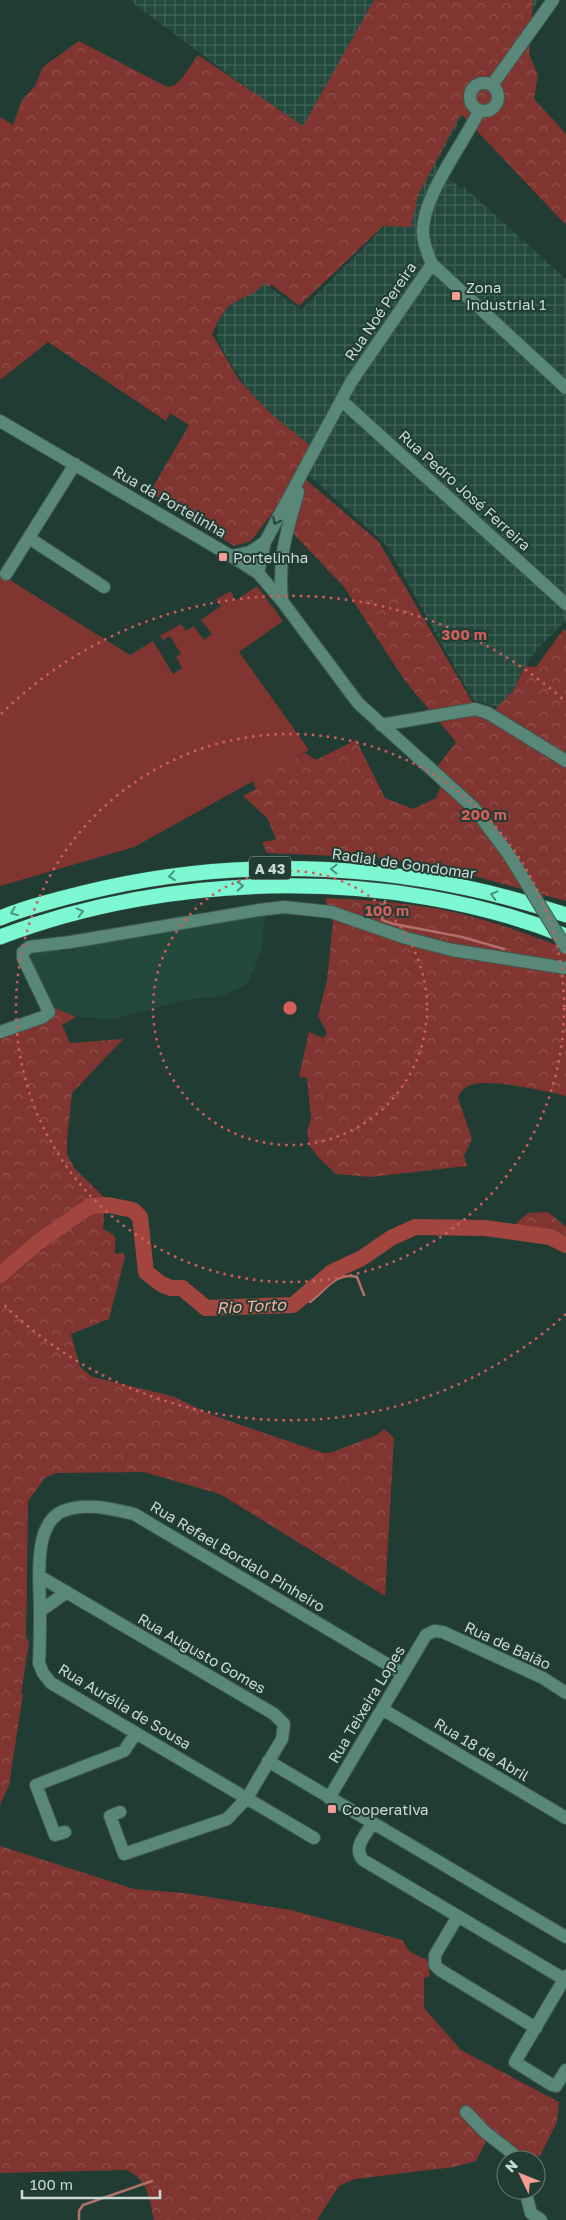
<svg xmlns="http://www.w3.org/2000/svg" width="566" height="2220" viewBox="0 0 566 2220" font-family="'Golos Text',sans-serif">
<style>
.built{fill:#23483c}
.industrial{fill:url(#industrial-grid)}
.grass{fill:#813530}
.forest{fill:url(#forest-crowns)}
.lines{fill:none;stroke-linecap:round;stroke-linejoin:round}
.stream{stroke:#ae716b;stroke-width:2.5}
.river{stroke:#a3453f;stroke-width:16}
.minor-casing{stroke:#3f5950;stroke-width:14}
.highway-casing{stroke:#3f5950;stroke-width:16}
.minor{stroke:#598878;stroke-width:12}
.highway{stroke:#7cf9d2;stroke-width:15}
.minor-bridge-casing{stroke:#3f5950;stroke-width:14;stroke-linecap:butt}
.minor-bridge{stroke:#598878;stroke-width:12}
.oneway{stroke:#27443a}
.oneway2{stroke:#4a927b}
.ring{fill:none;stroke:#d25d5b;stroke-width:2.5;stroke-dasharray:2.5 5}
.poi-dot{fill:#f59c93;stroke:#213d33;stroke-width:2}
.labels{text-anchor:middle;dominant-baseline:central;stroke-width:4;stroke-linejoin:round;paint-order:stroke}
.shield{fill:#213d33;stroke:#97aaa3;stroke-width:1}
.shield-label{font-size:14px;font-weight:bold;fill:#c9d9d3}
.poi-label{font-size:15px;fill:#c9d9d3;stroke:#213d33;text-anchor:start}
.street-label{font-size:15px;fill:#c9d9d3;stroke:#213d33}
.water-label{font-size:16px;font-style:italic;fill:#fdaea6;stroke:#213d33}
.centre{fill:#d25d5b;stroke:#213d33;stroke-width:2.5}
.ring-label{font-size:15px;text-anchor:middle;font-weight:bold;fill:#d25d5b;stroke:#213d33;stroke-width:4;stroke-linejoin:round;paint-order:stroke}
</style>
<defs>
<pattern id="industrial-grid" width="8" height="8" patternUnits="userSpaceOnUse" patternTransform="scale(1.25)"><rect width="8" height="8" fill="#23483c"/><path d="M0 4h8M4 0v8" fill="none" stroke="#426257"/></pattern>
<pattern id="forest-crowns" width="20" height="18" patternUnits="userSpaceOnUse" patternTransform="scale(1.25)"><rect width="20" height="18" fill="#813530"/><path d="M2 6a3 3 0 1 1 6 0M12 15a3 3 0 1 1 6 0" fill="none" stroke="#92524d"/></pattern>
</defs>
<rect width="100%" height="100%" fill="#213d33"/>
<!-- built -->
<path class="built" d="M266,913l-5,38 -12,30 -3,4 -25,11 -35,4 -72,19 -38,-2 -23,-10 -24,-52v-3l30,-5 3,5 13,-2 4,-4z"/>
<!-- industrial -->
<path class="industrial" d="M129,0h410l-75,113 -29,52 26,24 3,-2 102,92v341l-29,29 -17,26 -15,36 -6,-4 -26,-7 -86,-154 -77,-70 -9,-25 -48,-53 -29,-45 -7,-17 1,-13 7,-12 35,-31 41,30 81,-81 -79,-99z"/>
<!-- grass -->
<path class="grass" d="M0,574l130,81 23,-14 20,33 9,-6 -6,-11 5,-3 -11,-18 -7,4 -3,-4 21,-12 5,7 8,-5 10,14 8,-6 -11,-14 20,-14 -5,-7 15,-8 4,10 22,-15 26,35 -44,31 70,98 -175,97 -134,39z"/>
<!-- forest -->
<path class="forest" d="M374,0h159l-4,54 9,21 -4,24 32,35v91l-105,-111 -43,81 -7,32 -28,-1 -84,80 -28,-22 -2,3 -5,-4c-7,11 -18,12 -29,19 -12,7 -17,20 -23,32l27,46 30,32 44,36 -15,25 81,69 95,163 19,7 20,-21 12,-25 11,1 28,-38 2,2v270l-103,-28 -78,-15 -118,-5 -5,-11 14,-2 -8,-21 -25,-23 13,-7 -4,-10 53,-26 11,7 40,-20 29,58 28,11 23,-11 9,-24 -8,-7 19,-25 -51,-61 -61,-94 -71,-75 -22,29 -17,5 -84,-54 39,-67 -19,-12 -4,8 -118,-79 -48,38v-263l13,8 9,-25 13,-14 8,-19 36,-26 88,46 7,-1 8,-8 16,-23 105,71z
M325,898c44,2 90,5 132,15 37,9 74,22 109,36v147c-24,-5 -73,-18 -95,-11 -7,2 -10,6 -13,13l14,41 -8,17 3,10 -96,11 -35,-3 -17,-16 -9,-12 -3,-14 4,-13 -4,-41 -8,-1 10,-45 14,6 4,-5 -9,-17 9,-36 6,-58z
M53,1007l23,10 -14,8 8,18 53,-4 -51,54 -5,46v15l7,14 31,30 -2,31c19,9 10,9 12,25l8,-1 2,4 -16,62 -38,15 9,33 12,10 80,19 40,19 111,38h7l47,-18 7,-6 10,9 -9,158 -165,-102 -76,-22 -88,1 -11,5 -17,23 -2,136 3,5 -8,52h2l-14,91 -9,20v-769z
M548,1212l18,15v13l-54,-13 16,-14z
M0,1846l134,43 49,4 108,17 111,30 7,11 15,8h3l3,17 -6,2v30l37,42 98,52 -2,20 -17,34 -21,-3 -30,-18 -13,26 -22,6 -99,12 -16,7 -22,34h-163c-5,-22 -5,-39 -27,-50l-127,3z"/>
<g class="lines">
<!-- stream -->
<path class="stream" d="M385,901l-3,19 12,4 68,13 42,12
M300,1297l10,5c15,-11 26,-31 47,-25l7,18
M79,2220v-9l4,-6 69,-24"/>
<!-- river -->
<path class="river" d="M0,1275l37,-32 53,-37 18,-1 25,5 7,7 6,55 15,12 10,4h11l24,20 87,-3 39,-33 30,-14 29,-20 24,-11 70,1 65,9 16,8"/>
<defs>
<path id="minor" d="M470 97a14 14 0 1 1 28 0a14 14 0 1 1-28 0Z
M492,85l61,-85
M479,111c-16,34 -58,86 -56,123 1,11 5,21 9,30l134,124
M342,401l224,203
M0,421l231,135 27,17 24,28 76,102 116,105 35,47
M29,538l75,49
M231,556l19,-4 15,-10
M258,573l7,-31 86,-160 81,-118
M6,574l69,-110
M282,601c-4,-44 4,-67 16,-109
M381,725l94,-16 13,4 78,48
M0,1032l43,-15 6,-5 -26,-54v-6l6,-5 42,-5 188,-32 25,-3 47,5 75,26 46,12 114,18
M39,1576l235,138 10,10 -2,15 -35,59 -20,21 -103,35 -14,-38 10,-4
M40,1611l27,-19
M382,1709l184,109
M268,1761l298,176
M329,1798l97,-163 8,-4 9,1 100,46 23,15
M373,1823c-7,11 -21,25 -10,37l201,119
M65,1832l-10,3 -19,-50 88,-34 12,-18
M314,1838l-263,-155 -8,-10 -4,-10c1,-18 1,-36 1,-53 0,-27 -8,-86 23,-99 22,-9 49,-2 71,3l268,159
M458,1916l-23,39v10l5,5 96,58
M566,1976l-51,86 37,23 4,1 10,-16
M466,2112l19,20 27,21 4,7
M525,2190l6,23 10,7"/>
<path id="highway" d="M0,918c27,-11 55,-18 83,-25 160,-40 328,-30 483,22
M0,937c171,-66 395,-70 566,-1"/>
</defs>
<!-- minor casing -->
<use href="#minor" class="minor-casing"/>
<!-- highway casing -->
<use href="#highway" class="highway-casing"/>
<!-- minor -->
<use href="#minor" class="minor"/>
<!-- highway -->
<use href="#highway" class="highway"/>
<defs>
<path id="minor-bridge" d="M509,855l57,93"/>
</defs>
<!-- minor-bridge casing -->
<use href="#minor-bridge" class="minor-bridge-casing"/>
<!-- minor-bridge -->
<use href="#minor-bridge" class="minor-bridge"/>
</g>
<!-- one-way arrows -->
<defs><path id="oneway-chevron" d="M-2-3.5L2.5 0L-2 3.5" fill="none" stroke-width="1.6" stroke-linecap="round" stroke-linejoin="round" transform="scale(1.25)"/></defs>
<use class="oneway" href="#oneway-chevron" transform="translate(276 521) rotate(117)"/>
<g class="oneway2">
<use href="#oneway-chevron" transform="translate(334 869) rotate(-179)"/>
<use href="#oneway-chevron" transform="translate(172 876) rotate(173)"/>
<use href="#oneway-chevron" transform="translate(240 886) rotate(-3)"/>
<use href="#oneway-chevron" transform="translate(494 895) rotate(-166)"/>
<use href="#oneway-chevron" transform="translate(14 912) rotate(158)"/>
<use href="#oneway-chevron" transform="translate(80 912) rotate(-14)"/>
</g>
<!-- distance rings -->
<g class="ring">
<circle cx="290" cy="1008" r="137"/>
<circle cx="290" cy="1008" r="274"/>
<path d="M566 1314A412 412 0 0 1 1 1302M1 714A412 412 0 0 1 566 702"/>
</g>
<!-- markers -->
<g class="poi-dot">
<rect x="451" y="291" width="10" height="10" rx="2.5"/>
<rect x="218" y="552" width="10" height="10" rx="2.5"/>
<rect x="327" y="1804" width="10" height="10" rx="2.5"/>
</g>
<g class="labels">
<!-- shield labels -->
<rect class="shield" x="249" y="856.5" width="42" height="23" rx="4"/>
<g class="shield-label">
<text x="270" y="868">A 43</text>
</g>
<!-- poi labels -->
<g class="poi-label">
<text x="466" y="287">Zona<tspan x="466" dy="17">Industrial 1</tspan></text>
<text x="233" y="557">Portelinha</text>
<text x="342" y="1809">Cooperativa</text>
</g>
<!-- street labels -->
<g class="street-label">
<text transform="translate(380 311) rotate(-56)">Rua Noé Pereira</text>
<text transform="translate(465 490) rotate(42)">Rua Pedro José Ferreira</text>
<text transform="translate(170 501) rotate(30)">Rua da Portelinha</text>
<text transform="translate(404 863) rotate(8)">Radial de Gondomar</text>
<text transform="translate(238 1556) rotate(31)">Rua Refael Bordalo Pinheiro</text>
<text transform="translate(508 1645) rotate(25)">Rua de Baião</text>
<text transform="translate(202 1653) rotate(30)">Rua Augusto Gomes</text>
<text transform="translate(366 1704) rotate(-59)">Rua Teixeira Lopes</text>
<text transform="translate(125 1706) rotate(31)">Rua Aurélia de Sousa</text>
<text transform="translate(482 1749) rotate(31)">Rua 18 de Abril</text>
</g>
<!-- water labels -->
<g class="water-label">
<text transform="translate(251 1306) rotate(-3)">Rio Torto</text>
</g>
</g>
<circle cx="290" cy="1008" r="8" class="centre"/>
<g class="ring-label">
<text x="464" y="640">300 m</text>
<text x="484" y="820">200 m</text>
<text x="387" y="916">100 m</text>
</g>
<!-- north arrow -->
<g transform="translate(521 2175) rotate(313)"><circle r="24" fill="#213d33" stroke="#647b73"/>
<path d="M0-4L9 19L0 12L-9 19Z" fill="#f59c93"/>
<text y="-8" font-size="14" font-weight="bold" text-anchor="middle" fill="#c9d9d3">N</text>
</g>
<!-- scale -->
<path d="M22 2190v8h138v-8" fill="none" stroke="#c9d9d3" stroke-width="2.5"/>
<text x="30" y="2190" font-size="15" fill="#c9d9d3" stroke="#213d33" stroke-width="4" paint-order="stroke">100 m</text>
</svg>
